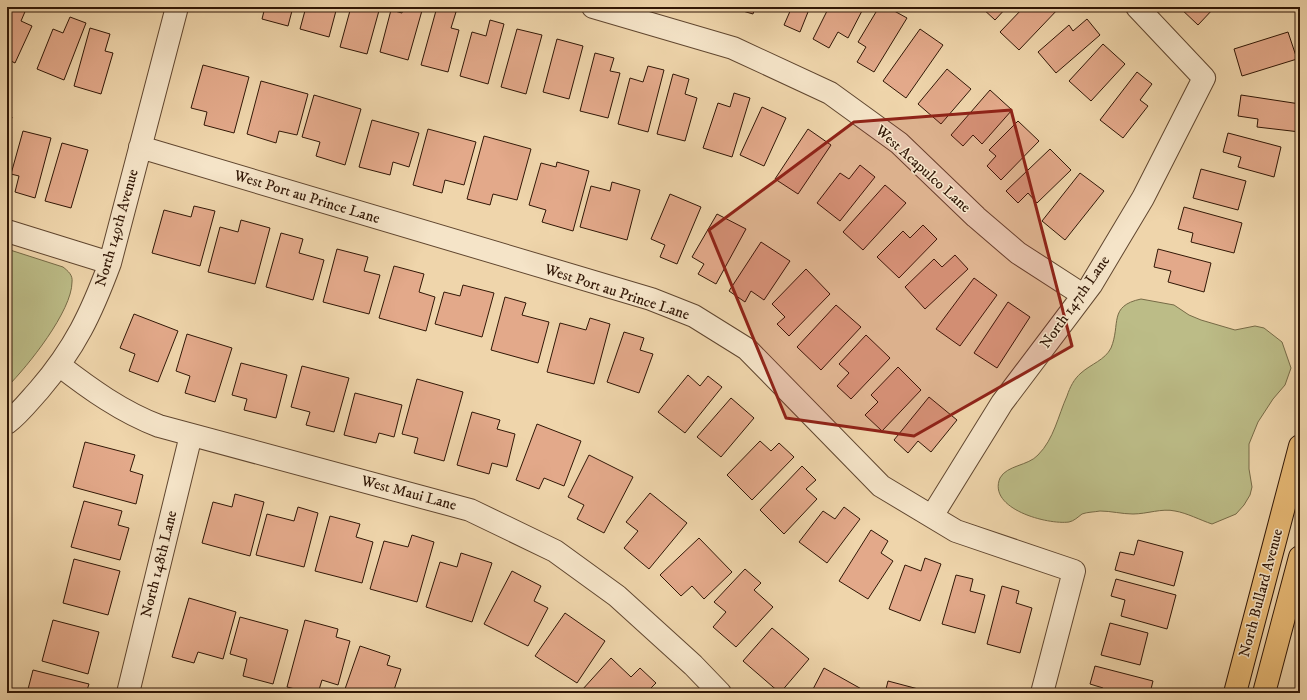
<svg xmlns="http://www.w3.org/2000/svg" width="1307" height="700" viewBox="0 0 1307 700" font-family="'IM FELL DW Pica',serif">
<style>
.green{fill:#bcbc87;stroke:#766a46}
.building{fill:#e3a98a;stroke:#311706}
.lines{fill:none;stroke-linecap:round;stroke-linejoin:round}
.minor-casing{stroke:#60462f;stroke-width:24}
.major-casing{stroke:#311706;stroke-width:24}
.minor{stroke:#f5e4c8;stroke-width:22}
.major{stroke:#e8ba76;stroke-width:22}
.marked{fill:#8f2418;fill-opacity:0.2;stroke:#8f2418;stroke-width:3;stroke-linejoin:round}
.labels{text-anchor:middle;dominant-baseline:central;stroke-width:3;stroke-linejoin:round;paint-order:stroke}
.street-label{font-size:15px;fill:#311706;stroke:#f5e4c8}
</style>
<rect width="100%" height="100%" fill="#efd5ab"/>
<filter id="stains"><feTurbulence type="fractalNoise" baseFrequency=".005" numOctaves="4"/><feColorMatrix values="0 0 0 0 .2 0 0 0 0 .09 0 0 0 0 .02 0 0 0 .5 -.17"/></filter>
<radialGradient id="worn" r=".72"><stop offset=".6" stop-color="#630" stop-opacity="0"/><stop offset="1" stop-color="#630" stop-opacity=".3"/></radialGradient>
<!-- green -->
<path class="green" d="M7,249l56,18c5,4 10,8 9,15 0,29 -44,84 -65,105z
M1141,299l33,6 15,10 12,5 34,10 20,-4 9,2 18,14 9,26 -6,17 -12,14 -15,23 -9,22v25l3,18 -2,8 -6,10 -8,9 -24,10c-12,-4 -25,-11 -37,-13 -13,-3 -28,3 -42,3 -11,0 -22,-3 -33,-3 -5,1 -13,1 -18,3 -4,3 -8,7 -13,8 -21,3 -82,-13 -69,-44 7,-13 28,-12 38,-23 16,-16 20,-39 29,-59 3,-9 7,-17 14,-23 10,-9 24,-13 30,-25 10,-24 -3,-42 30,-49z"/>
<!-- building -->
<path class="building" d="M9,7h18l-6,14 11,5 -17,37 -8,-4v-48z
M265,7h28l-5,19 -26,-7z
M306,7h31l-8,30 -29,-8z
M351,7h29l-13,47 -27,-7z
M403,7h20l-15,53 -28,-8 11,-42 11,3z
M437,7l19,5 -5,16 8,2 -11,42 -27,-7z
M737,7h18l-2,7 -17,-5z
M787,7h23l-10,25 -16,-7 7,-16z
M829,7h35l-16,31 -10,-6 -9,16 -16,-9z
M879,7h8l20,11 -33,54 -17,-10 9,-15 -8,-5z
M981,7h26l-12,13z
M1024,7h36l-41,43 -19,-18z
M1179,7h36l-17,18z
M70,17l16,6 -22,57 -27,-11 16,-40 10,4z
M1087,19l13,16 -44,38 -18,-21 31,-27 4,6z
M490,20l14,4 -16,60 -28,-8 12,-44 14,4z
M90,28l20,6 -5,17 8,2 -12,41 -27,-8z
M517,29l25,6 -16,59 -25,-7z
M920,29l23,16 -37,53 -23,-17z
M1288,32l9,27 -55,17 -8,-27z
M557,39l26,7 -14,53 -26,-7z
M1103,44l22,20 -34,37 -22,-20z
M595,53l19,5 -4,13 10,2 -12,45 -28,-7z
M203,65l46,12 -15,56 -30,-8 3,-13 -16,-4z
M648,66l16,4 -16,62 -30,-8 12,-46 13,4z
M947,69l24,20 -30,35 -23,-20z
M1137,72l15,12 -12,16 8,6 -25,32 -23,-18z
M673,74l16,5 -4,15 12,4 -12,43 -28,-7z
M261,81l47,13 -11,41 -18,-4 -3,12 -29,-9z
M990,90l22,20 -30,34 -9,-9 -10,11 -12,-11z
M734,93l16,5 -18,59 -29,-9 15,-45 12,4z
M314,95l47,14 -16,56 -29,-9 4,-14 -18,-5z
M1241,95l59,9v28l-43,-5 1,-8 -20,-3z
M762,107l24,11 -22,48 -24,-11z
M7,116l5,1 -5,17z
M372,120l47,13 -10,34 -16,-5 -3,13 -31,-8z
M1018,121l21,20 -38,39 -14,-14 9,-10 -7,-6z
M428,129l48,13 -12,43 -19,-5 -3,13 -29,-8z
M808,129l23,16 -33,49 -23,-15z
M23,131l28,7 -16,60 -20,-6 4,-16 -8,-2z
M1228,133l53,14 -7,30 -36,-10 3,-10 -18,-5z
M484,136l47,13 -14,51 -24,-6 -3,11 -23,-6z
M62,143l26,7 -17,58 -26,-7z
M1050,149l21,21 -34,33 -9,-10 -10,10 -12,-12z
M557,162l32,9 -16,60 -31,-9 4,-12 -17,-5 12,-42 15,4z
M860,165l15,12 -35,44 -23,-18 23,-30 9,6z
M1201,169l45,12 -8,29 -45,-12z
M1080,173l24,18 -39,49 -23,-19z
M612,182l28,8 -13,50 -47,-13 11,-41 19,5z
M885,185l21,18 -43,47 -20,-18z
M670,194l31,13 -24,57 -17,-7 5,-12 -14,-6z
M194,206l21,5 -15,55 -48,-13 12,-43 27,7z
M1184,207l58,16 -8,30 -43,-11 2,-9 -15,-4z
M717,214l29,15 -30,55 -18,-10 6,-10 -12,-7z
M241,220l29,8 -15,56 -47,-12 12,-45 18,5z
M923,225l14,14 -38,39 -22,-21 26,-26 7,7z
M281,233l22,6 -4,14 25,7 -11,40 -47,-13z
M761,242l29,19 -26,39 -13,-9 -6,11 -16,-11z
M337,249l31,8 -4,14 16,4 -11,39 -46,-12z
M1158,249l53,14 -7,29 -36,-10 3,-11 -17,-4z
M955,255l13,14 -43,40 -20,-22 29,-28 8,8z
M394,266l30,8 -5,18 16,5 -9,34 -47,-13z
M806,269l24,25 -41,42 -12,-12 8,-7 -13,-13z
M974,278l23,17 -37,51 -24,-17z
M463,285l31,8 -12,44 -47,-13 9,-32 16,4z
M505,297l21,6 -4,12 27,7 -11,41 -47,-13z
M1008,302l22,15 -33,51 -23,-15z
M836,305l25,22 -40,43 -24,-23z
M134,314l44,17 -20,51 -29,-11 6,-17 -15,-6z
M590,318l20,6 -16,60 -47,-12 13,-49 26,7z
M624,332l20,6 -4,12 13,4 -14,39 -32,-11z
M187,334l45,14 -17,54 -30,-9 5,-17 -14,-5z
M866,335l24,23 -39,41 -14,-13 12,-13 -10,-9z
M241,363l46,12 -11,43 -32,-8 3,-11 -15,-4z
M302,366l47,12 -15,54 -28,-7 4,-13 -19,-5z
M898,367l23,23 -39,41 -17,-16 13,-13 -7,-7z
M688,375l12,11 8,-10 14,11 -37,46 -27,-21z
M417,379l46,13 -19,69 -30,-8 4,-15 -16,-4z
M355,393l47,12 -8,32 -15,-4 -3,10 -32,-8z
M929,397l28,23 -26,32 -13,-11 -10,12 -14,-13z
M731,398l23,20 -33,39 -24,-20z
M472,412l28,8 -3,9 18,5 -8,33 -15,-4 -3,11 -32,-9z
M537,424l44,17 -17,45 -20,-8 -5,11 -23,-9z
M760,441l11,10 8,-8 15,14 -42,43 -25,-25z
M85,442l50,13 -5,16 13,4 -7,29 -63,-17z
M589,455l44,22 -29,56 -27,-14 7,-14 -16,-8z
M802,466l14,14 -10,9 11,10 -33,35 -24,-24z
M650,493l37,30 -38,46 -25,-21 14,-17 -12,-9z
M235,494l29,8 -14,54 -48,-13 11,-41 19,5z
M84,501l38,10 -4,14 11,3 -9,32 -49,-13z
M298,507l20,6 -14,54 -48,-12 11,-41 27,7z
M844,507l16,12 -33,44 -28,-21 24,-31 12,8z
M330,516l30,8 -4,13 17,5 -11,41 -47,-12z
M871,530l17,11 -7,12 12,8 -25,38 -29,-18z
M412,535l22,7 -17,60 -47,-13 14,-48 24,6z
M699,538l33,34 -28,27 -12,-13 -11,10 -21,-21z
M1138,540l45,12 -9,34 -59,-16 5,-18 14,3z
M461,553l31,10 -20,59 -46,-15 14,-45 17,5z
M925,558l16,6 -21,57 -31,-12 16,-44 16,6z
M74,559l46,12 -12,44 -45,-12z
M745,569l16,14 -7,7 19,17 -37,40 -23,-20 13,-15 -12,-10z
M512,571l29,15 -7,15 14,7 -20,38 -44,-22z
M956,575l17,4 -3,12 15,4 -10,38 -33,-9z
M1116,579l60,16 -9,34 -46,-13 4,-16 -14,-4z
M1002,586l17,5 -3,12 16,5 -12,45 -33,-9z
M189,598l47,14 -13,47 -25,-7 -4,11 -22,-6z
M565,613l40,28 -28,42 -42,-27z
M240,617l48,13 -15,54 -30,-8 4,-17 -17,-5z
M53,620l46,12 -11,42 -46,-13z
M305,620l33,9 -2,8 14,4 -12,44 -16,-5 -4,13h-7l-24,-6z
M1110,623l38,10 -8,32 -39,-10z
M772,628l37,31 -29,34 -37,-32z
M360,646l30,10 -3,9 14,4 -8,24h-37l-11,-4z
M611,658l20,19 9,-9 16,15 -10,10h-61l-3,-3z
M1095,666l58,15 -3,12h-48l1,-5 -13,-4z
M824,668l41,23 -2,2h-52z
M33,670l56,14 -3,9h-59z
M888,681l34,9 -1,3h-36z"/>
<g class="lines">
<defs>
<path id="minor" d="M593,7l140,41 97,45 69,50 77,74 42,36 65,42
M140,147l511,152 43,17 53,33 134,137 75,45 118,40 -32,122
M7,231l103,32
M59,365c31,24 63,47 100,61l311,84 85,41 62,45 76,69 27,28
M7,423c12,-9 22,-22 32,-33 36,-42 52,-76 71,-127l67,-256
M932,516l70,-113 89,-118 52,-87 61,-120 -67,-71
M128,693l63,-258"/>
<path id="major" d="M1235,693l65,-247
M1264,693l36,-136"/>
</defs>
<!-- minor casing -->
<use href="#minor" class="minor-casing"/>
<!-- major casing -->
<use href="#major" class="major-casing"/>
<!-- minor -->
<use href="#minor" class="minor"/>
<!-- major -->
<use href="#major" class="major"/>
</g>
<!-- marked area -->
<path class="marked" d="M1011,110l61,236 -158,90 -128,-18 -77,-188 145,-108z"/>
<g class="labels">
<!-- street labels -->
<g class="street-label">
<text transform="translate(923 169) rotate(42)">West Acapulco Lane</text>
<text transform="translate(307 197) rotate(17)">West Port au Prince Lane</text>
<text transform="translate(117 228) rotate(-74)">North 149th Avenue</text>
<text transform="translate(617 292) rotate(18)">West Port au Prince Lane</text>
<text transform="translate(1075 302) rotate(-55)">North 147th Lane</text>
<text transform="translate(409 493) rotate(15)">West Maui Lane</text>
<text transform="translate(159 564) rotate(-76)">North 148th Lane</text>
<text transform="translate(1261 593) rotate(-75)">North Bullard Avenue</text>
</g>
</g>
<!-- margin -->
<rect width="1307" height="700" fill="none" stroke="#efd5ab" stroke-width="24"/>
<rect x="8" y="8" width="1291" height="684" fill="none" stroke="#311706" stroke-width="2"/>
<rect x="12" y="12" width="1283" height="676" fill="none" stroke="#311706"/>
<rect width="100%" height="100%" filter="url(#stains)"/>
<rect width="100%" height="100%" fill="url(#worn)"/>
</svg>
